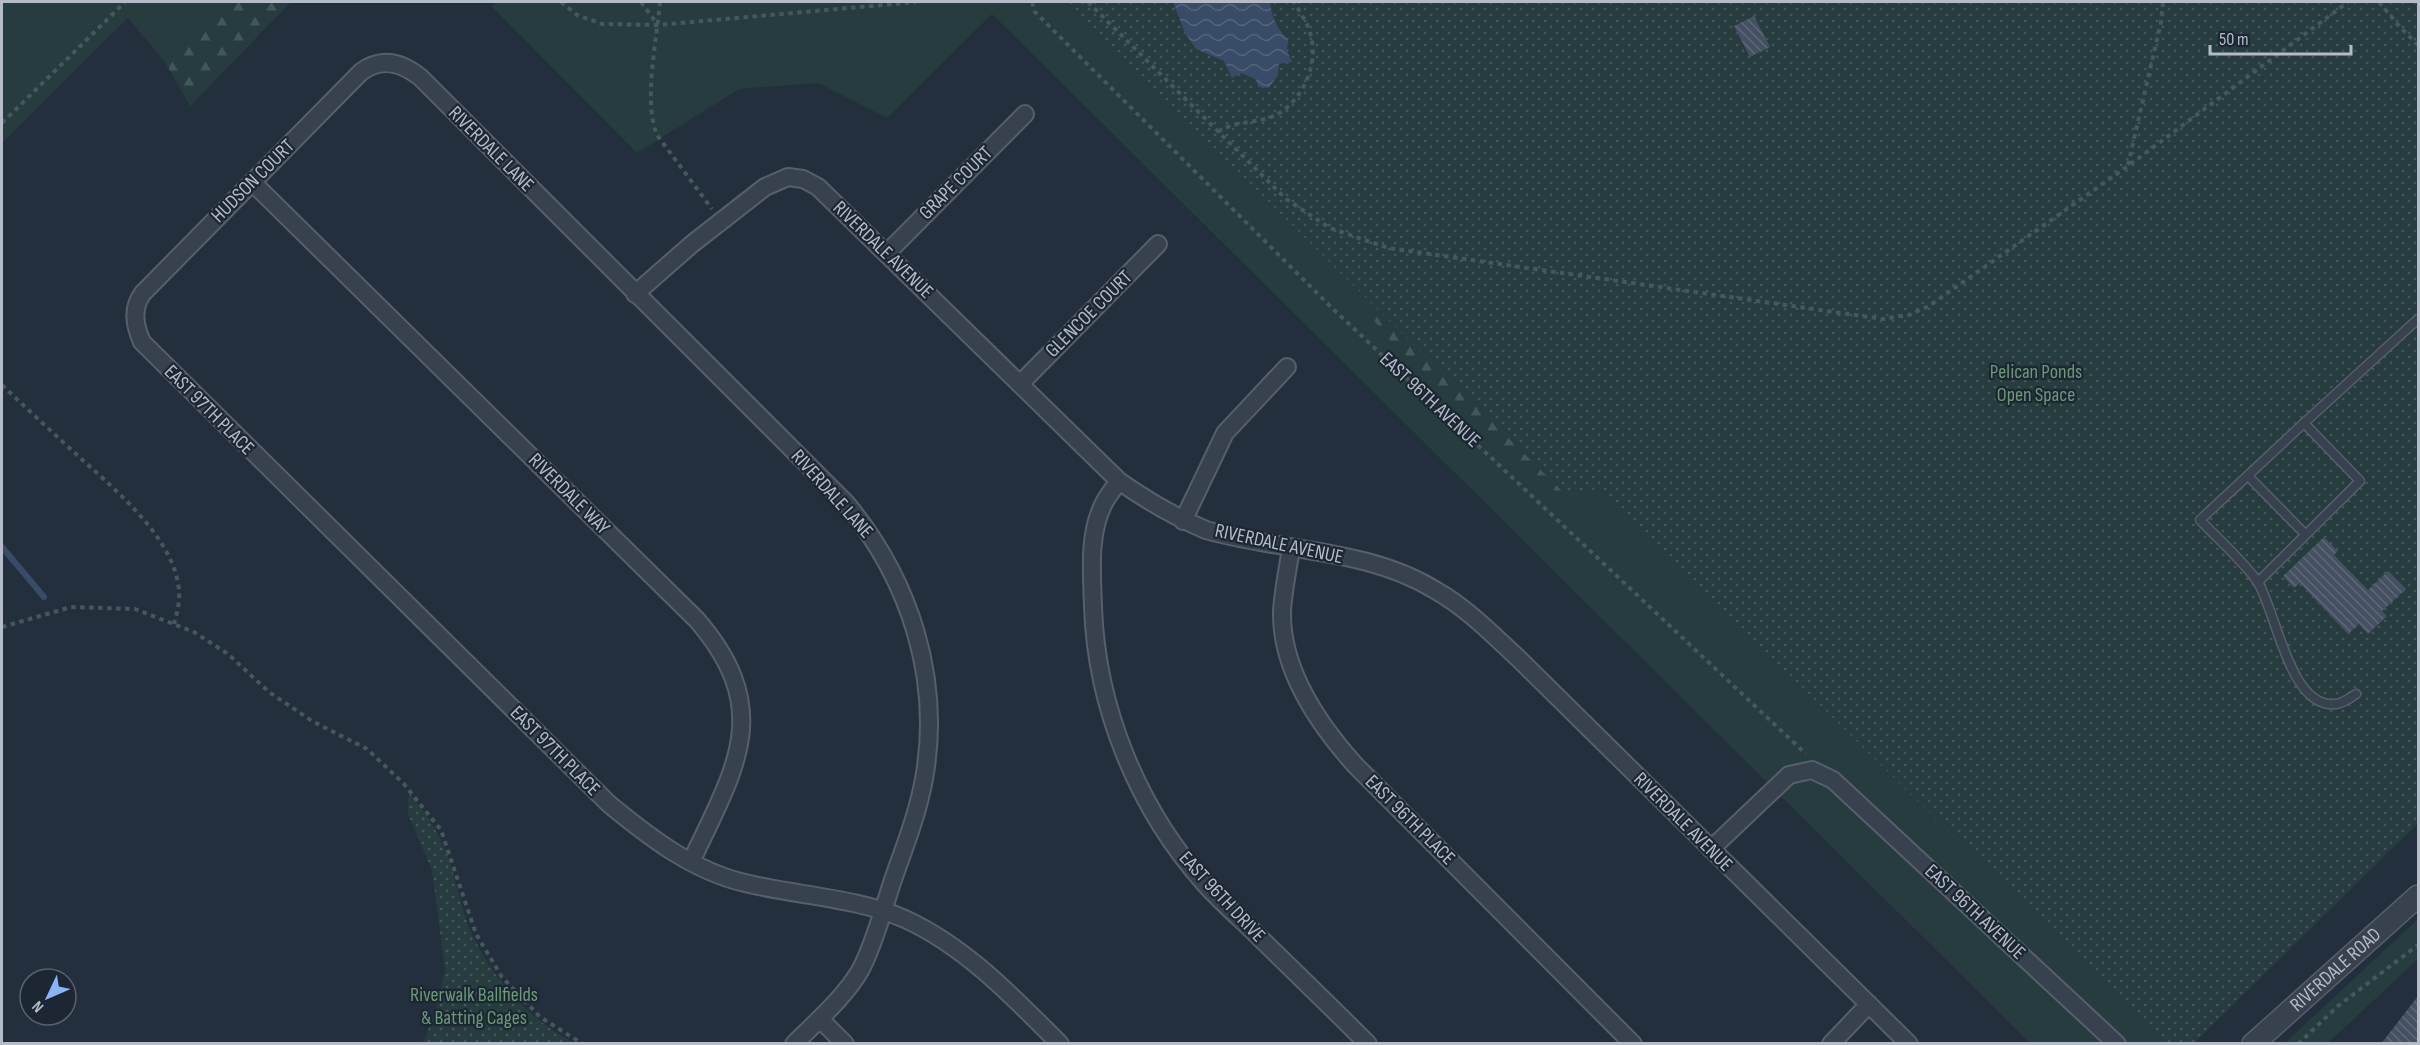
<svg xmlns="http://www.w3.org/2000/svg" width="2420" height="1045" viewBox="0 0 2420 1045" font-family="'Sofia Sans Condensed',sans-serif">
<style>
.green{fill:#263c3f;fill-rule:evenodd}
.forest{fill:url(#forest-firs)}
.park{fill:url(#park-dots)}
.water{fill:url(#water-waves)}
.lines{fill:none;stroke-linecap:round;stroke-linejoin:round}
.stream{stroke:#394c67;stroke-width:6}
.building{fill:url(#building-back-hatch)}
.service-casing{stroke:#565f6c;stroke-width:11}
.minor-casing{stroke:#565f6c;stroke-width:20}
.tertiary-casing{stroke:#565f6c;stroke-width:24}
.path{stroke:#44595c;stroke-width:4;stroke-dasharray:4.5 4.5;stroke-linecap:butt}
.service{stroke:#38414e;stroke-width:8}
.minor{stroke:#38414e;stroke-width:16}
.tertiary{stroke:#38414e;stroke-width:21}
.labels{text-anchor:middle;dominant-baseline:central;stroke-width:4.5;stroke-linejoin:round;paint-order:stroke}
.street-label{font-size:20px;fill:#b4bcc9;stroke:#1d2633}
.park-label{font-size:20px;fill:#6b9a76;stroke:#1d2633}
</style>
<defs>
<pattern id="forest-firs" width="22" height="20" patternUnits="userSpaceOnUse" patternTransform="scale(1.5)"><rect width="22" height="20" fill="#263c3f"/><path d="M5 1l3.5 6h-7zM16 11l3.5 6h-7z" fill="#435659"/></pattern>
<pattern id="park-dots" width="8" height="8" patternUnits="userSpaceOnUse" patternTransform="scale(1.5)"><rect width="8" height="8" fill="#263c3f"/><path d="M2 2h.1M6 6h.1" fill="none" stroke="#435659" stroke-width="1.8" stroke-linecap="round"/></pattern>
<pattern id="water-waves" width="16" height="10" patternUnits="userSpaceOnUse" patternTransform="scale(1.5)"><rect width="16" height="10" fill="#394c67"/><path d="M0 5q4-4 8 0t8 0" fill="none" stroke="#53647b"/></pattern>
<pattern id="building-back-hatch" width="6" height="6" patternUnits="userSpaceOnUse" patternTransform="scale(1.5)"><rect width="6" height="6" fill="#455162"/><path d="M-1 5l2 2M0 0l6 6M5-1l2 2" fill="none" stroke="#5d6877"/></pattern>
</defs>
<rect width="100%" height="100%" fill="#242f3e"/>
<!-- green -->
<path class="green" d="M2,2h225l-62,60 -37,-44 -126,125z
M495,2h571l235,230 1117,-212v803l-224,220h-164l-1038,-1029 -105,104 -69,-35 -79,6 -102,64 -145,-146zM1410,366l220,126 -19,8 -12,-12 -136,-69z
M2418,919v40l-90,84h-43z"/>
<!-- forest -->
<path class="forest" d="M227,2h64l-101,104 -25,-44z
M1386,268l225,232 -12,-12 -32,8 -37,-10 -120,-120 -41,-52 -2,-15z"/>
<!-- park -->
<path class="park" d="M1066,2h1352v821l-224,220h-30l-565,-555 -32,8z
M410,794c16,19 29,39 38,63 8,23 12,47 21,70 20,48 59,93 106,116h-152l13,-33 9,-40 -13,-100 -24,-56v-17z"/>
<!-- water -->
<path class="water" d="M1173,2h97c2,16 7,26 18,38l-1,11 5,11 -13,2 -1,11 -9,13 -11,-1 -1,-7 -16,-7 -9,5 -8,-17 -28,-12 -11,-16z"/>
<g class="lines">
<!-- stream -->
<path class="stream" d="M2,547l42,50"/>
</g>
<!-- building -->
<path class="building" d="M1754,16l16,31 -20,10 -16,-31z
M2324,537l14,14 -4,4 34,35 20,-19 18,18 -24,22 5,5 -19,18 -9,-10 -11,10 -48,-51 -6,5 -11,-12z
M2418,996v48h-37z"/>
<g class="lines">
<defs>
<path id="service" d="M2304,423l114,-104
M2248,476l57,58
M2258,582l102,-101 -56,-58 -104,97c17,18 43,41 57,61 19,28 32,128 78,123 7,0 15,-6 21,-10"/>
<path id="minor" d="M252,182l445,438c78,91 38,148 -6,242
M887,253l138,-139
M635,294l57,-50 73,-57 23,-10 15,2 15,8 301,294c27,19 56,36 87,49 75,22 161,18 229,60 32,18 58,45 85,70l389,384
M1020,384l138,-140
M1119,481c-5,7 -11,14 -15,22 -16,30 -12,71 -11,103 3,101 45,203 112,278 17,19 37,36 55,54 36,35 72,70 108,106
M1183,521l42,-88 62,-66
M1291,548c-3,21 -8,43 -9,64 -1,58 37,113 74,154l277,278
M1711,849l78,-74 23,-5 21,10 284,264
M820,1019l25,25
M794,1044c23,-23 51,-47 67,-75 15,-29 23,-64 34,-95 11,-31 23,-62 29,-95 18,-100 -14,-199 -78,-276l-426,-426c-19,-15 -39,-20 -59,-5l-218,221c-12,16 -8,33 -1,49l467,462c40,33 84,67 136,79 53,13 109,14 160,36 61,28 108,78 155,125
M1831,1044l38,-40"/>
<g id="tertiary">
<path id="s1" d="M2253,1044l165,-148"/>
</g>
</defs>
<!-- service casing -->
<use href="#service" class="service-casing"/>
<!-- minor casing -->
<use href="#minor" class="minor-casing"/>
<!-- tertiary casing -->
<use href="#tertiary" class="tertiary-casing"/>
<!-- path -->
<path class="path" d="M561,2l16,13 25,9 56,1 258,-23
M641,2l17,23
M660,2c-3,37 -17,99 -3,133l55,74
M1032,2l3,10 297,296 474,446
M1088,2l198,197 44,29 58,20 495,71 26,-4 20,-9 199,-140 220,-164
M2379,2l20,24 19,19
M2,123l123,-121
M1218,132c17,-12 39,-8 58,-17 28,-15 45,-55 33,-85 -3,-10 -10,-19 -15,-28
M2128,165l33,-143 2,-20
M2,385c24,23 49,46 74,69 36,33 93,79 102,129 3,15 0,27 -4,41
M2,627l69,-20 64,2 59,23 34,22 41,38 43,29 55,28 37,35 37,46 35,104 26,43 38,40 43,27
M2298,1044l40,-38 80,-61"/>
<!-- service -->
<use href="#service" class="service"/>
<!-- minor -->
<use href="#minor" class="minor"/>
<!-- tertiary -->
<use href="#tertiary" class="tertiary"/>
</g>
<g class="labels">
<!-- street labels -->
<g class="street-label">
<text transform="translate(491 149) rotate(45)">RIVERDALE LANE</text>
<text transform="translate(253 181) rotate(-45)">HUDSON COURT</text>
<text transform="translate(956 183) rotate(-45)">GRAPE COURT</text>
<text transform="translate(883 250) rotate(44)">RIVERDALE AVENUE</text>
<text transform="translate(1089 314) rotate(-45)">GLENCOE COURT</text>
<text transform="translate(1430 400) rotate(43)">EAST 96TH AVENUE</text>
<text transform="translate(209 410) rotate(45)">EAST 97TH PLACE</text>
<text transform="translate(569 494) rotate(45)">RIVERDALE WAY</text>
<text transform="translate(832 494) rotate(48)">RIVERDALE LANE</text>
<text transform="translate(1279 544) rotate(12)">RIVERDALE AVENUE</text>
<text transform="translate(555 751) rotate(45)">EAST 97TH PLACE</text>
<text transform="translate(1410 820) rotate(45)">EAST 96TH PLACE</text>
<text transform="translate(1683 822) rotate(45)">RIVERDALE AVENUE</text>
<text transform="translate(1222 897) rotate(47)">EAST 96TH DRIVE</text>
<text transform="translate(1975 912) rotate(43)">EAST 96TH AVENUE</text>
<text stroke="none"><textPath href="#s1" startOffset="111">RIVERDALE ROAD</textPath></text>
</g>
<!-- park labels -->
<g class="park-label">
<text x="2036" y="372">Pelican Ponds<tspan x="2036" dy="23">Open Space</tspan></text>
<text x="474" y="995">Riverwalk Ballfields<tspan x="474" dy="23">&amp; Batting Cages</tspan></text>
</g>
</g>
<!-- border -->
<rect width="2420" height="1045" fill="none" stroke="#b4bcc9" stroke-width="6"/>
<!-- north arrow -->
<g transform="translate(48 997) rotate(226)"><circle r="28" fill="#1d2633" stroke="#59626f" stroke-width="1.5"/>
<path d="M0-4.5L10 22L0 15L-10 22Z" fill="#8ab4f8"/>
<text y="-9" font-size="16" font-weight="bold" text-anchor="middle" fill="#b4bcc9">N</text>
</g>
<!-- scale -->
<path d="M2210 45v9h141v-9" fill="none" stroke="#b4bcc9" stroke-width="3"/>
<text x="2219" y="45" font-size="18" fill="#b4bcc9" stroke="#1d2633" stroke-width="4.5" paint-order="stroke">50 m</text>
</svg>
